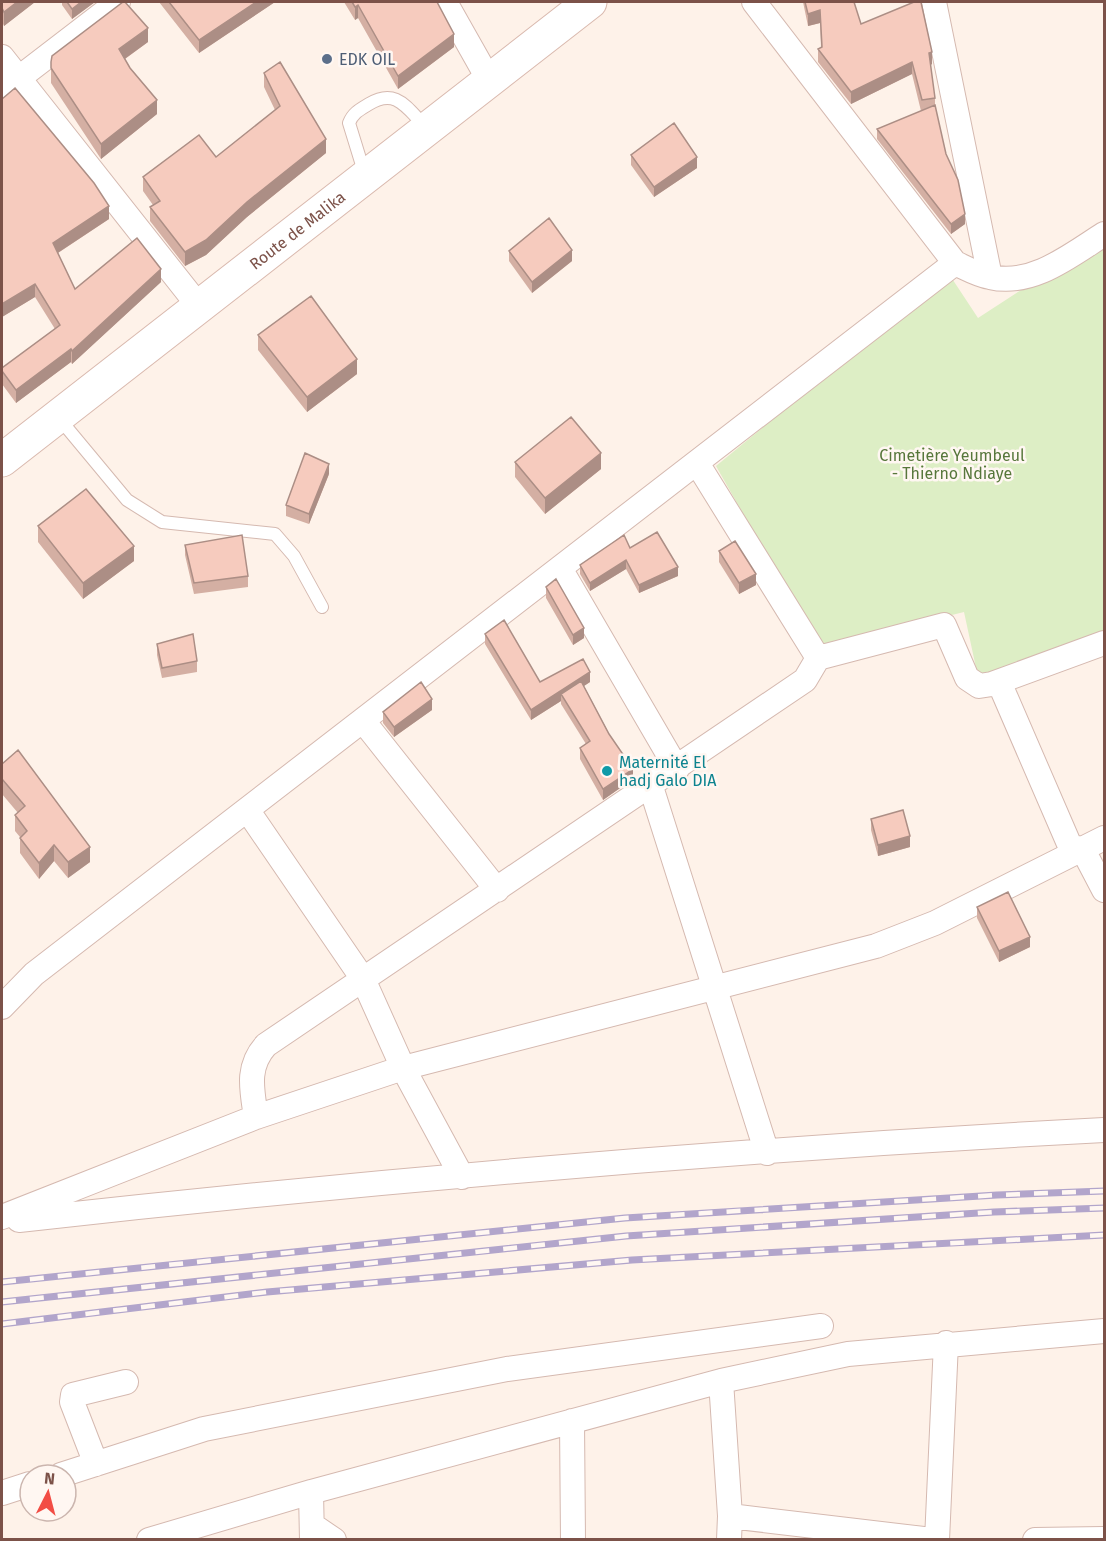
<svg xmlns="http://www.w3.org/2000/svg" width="1106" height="1541" viewBox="0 0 1106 1541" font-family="'Fira Sans',sans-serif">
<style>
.green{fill:#ddeec5}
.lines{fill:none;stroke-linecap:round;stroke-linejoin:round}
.lane-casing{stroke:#d5b9b0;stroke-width:14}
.street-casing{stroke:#d5b9b0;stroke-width:26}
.secondary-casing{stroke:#dabaaf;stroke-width:35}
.lane{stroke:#fff;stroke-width:12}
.street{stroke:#fff;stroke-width:24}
.secondary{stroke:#fff;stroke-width:33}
.rail-casing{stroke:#b2a5cb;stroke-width:7}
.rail{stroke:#fff7f2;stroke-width:4.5;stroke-dasharray:14;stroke-linecap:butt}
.wall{fill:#d4afa3}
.shaded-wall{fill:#ac8e85}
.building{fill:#f6cbbe;stroke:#ac8e85;stroke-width:1.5}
.service-dot{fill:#5c6f8a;stroke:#fff7f2;stroke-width:2}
.culture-dot{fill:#0f9aa8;stroke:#fff7f2;stroke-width:2}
.labels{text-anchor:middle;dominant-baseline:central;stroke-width:5;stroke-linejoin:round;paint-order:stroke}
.service-label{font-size:16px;fill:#4e5e75;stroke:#fff7f2;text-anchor:start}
.street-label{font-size:16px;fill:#7c5249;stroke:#fff7f2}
.park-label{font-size:16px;fill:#57773b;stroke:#fff7f2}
.culture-label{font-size:16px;fill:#0d838f;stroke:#fff7f2;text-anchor:start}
</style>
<rect width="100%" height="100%" fill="#fef2e9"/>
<!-- green -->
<path class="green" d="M1104,236v403l-126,38 -14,-65 -145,36 -103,-182 233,-192 29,44z"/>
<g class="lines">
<defs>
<path id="lane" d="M365,175l-16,-52c4,-10 10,-13 20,-19 28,-17 38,5 58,24
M58,417l69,83 35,22 113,12 19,22 28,51"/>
<path id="street" d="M445,2l44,78
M754,2l201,261c11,5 23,12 35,14 42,10 81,-22 114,-43
M934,2l56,275
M2,57l196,248
M2,91l116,-89
M697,463l121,195
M561,570l116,199
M999,682l74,171
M364,722l133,168
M651,787l116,366
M248,811l115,168 40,89 59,109
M1082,848l22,42
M2,1007l32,-33 921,-711
M256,1117c-4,-27 -10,-50 10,-72l539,-365 13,-22 126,-33 23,53 12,8 13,-2 112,-41
M2,1217l254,-100 147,-49 473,-122 59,-23 169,-85
M19,1220c360,-40 723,-71 1085,-90
M721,1381l9,135 -1,24
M572,1421l1,119
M96,1464l-24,-62 1,-7 53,-13
M61,1475l143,-46 303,-60 314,-43
M311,1492l1,48
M2,1493l28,-9
M730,1516l202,24
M312,1525l22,15
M149,1540l162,-48 410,-111 127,-27 256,-23
M937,1540l9,-197
M1035,1540l69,-1"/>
<g id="secondary">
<path id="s1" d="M2,460l588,-458"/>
</g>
</defs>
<!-- lane casing -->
<use href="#lane" class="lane-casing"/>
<!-- street casing -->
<use href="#street" class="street-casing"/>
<!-- secondary casing -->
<use href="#secondary" class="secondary-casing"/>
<!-- lane -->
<use href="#lane" class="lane"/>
<!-- street -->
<use href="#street" class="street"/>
<!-- secondary -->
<use href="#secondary" class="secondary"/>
<defs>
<path id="rail" d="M2,1282l623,-64 372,-23 107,-4
M2,1302l624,-66 368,-24 110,-4
M2,1324l265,-32 365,-32 472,-25"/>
</defs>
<!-- rail casing -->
<use href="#rail" class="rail-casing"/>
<!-- rail -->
<use href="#rail" class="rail"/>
</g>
<!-- wall -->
<path class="wall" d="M2,2h33l-31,24 -2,-4z
M62,2h33l-23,17 -10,-14z
M159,2h116l-76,51z
M344,2h93l17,45 -56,42 -40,-71 -3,2z
M803,2h51l7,22 71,40 -2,1 5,33v8l11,48 19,70 -14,10 -74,-95v-10l44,-18 -9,-37 -61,30 -33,-42v-13l3,-2 -1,-24 -12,3z
M148,42l-23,17 32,55 -56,45 -50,-76v-21z
M264,73l62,80 -79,64 -41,38 -21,11 -35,-45v-14l3,-2 -10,-14v-14l73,-20 59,-47 -11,-23z
M2,99l107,120 -51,34 17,36 86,-7 -89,82 -1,-2 -55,41 -14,-19v-16l53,-39 -20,-32 -33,20z
M631,155l66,13 -43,29 -23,-32z
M509,251l63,10 -40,32 -23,-32z
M258,335l99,39 -50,38 -49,-62z
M515,462l86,7 -56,45 -30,-37z
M329,474l-20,50 -23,-8v-11z
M38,526l96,35 -51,38 -45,-57z
M185,545l63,31v11l-54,7 -9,-39z
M630,548l48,28 -39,17 -13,-24 -36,22 -10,-17v-9z
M719,551l37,34 -17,9 -20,-32z
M546,587l38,51 -11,7 -27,-47z
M485,634l55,48h50l-6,4 49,93 -30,21 -23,-41v-11l6,-4 -25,-40v-3l-30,19 -46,-76z
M157,644l40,17v11l-35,6 -5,-23z
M432,710l-38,27 -11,-14v-11z
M2,764l88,98 -22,16 -14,-17 -15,18 -19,-26v-16l-5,-6v-16l3,-2 -16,-19z
M871,819l39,28 -32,9 -7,-26z
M977,907l53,40 -31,15 -22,-44z"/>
<!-- shaded-wall -->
<path class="shaded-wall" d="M17,2h18l-31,24v-14z
M81,2h14l-23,17v-10z
M256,2h19l-76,51v-13z
M358,5v13l-3,2v-13z
M820,10v13l-12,3v-12z
M148,28v14l-29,21v-14z
M454,34v13l-56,42v-13z
M932,52v12l-3,2v-13z
M912,62v12l-61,30v-12z
M157,100v14l-56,45v-15z
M326,139v14l-79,64 -41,38 -21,11v-14z
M697,157v11l-43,29v-10z
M109,206v13l-56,37v-13z
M965,214v10l-14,10v-10z
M572,250v11l-40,32v-11z
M161,269v13l-89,82v-13z
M35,284v13l-33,20v-13z
M71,349v13l-55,41v-13z
M357,359v15l-50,38v-15z
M601,453v16l-56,45v-16z
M329,464v10l-20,50v-10z
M134,546v15l-51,38v-16z
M626,560v9l-36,22v-8z
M678,567v9l-39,17v-8z
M756,574v11l-17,9v-11z
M584,628v10l-11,7v-10z
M590,672v10l-26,17 -3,-5v7l-30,19v-10z
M432,699v11l-38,27v-10z
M633,769v10l-30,21v-11z
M910,836v11l-32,9v-11z
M54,845v16l-15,18v-16z
M90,847v15l-22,16v-16z
M1030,937v10l-31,15v-11z"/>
<!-- building -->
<path class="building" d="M2,2h15l-13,10 -2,-4z
M67,2h14l-9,7z
M123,2h2l23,26 -29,21 11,19 27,32 -56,44 -50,-76v-6l1,-6z
M169,2h87l-57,38z
M352,2h85l17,32 -56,42 -40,-71 -3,2z
M805,2h49l7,22 53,-22h7l11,50 -3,1 6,45 -13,2 -10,-38 -61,30 -33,-43 4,-2 -2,-37 -12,4z
M280,62l46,77 -79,63 -41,38 -21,12 -35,-45 10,-6 -17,-24 56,-42 17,22 64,-51 -16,-33z
M15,88l79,95 15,23 -56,37 22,46 62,-51 24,31 -89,82 -1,-2 -55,41 -14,-19v-3l58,-43 -25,-41 -33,20v-205z
M935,105l11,49 12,26 7,34 -14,10 -74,-95z
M674,123l23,34 -43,30 -23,-32z
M549,218l23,32 -40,32 -23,-31z
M311,296l46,63 -50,38 -49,-62z
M571,417l30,36 -56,45 -30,-36z
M305,453l24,11 -20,50 -23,-9z
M86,489l48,57 -51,37 -45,-57z
M657,532l21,35 -39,18 -13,-25 -36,23 -10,-18 44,-30 6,13z
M242,535l6,41 -54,7 -9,-38z
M735,541l21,33 -17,9 -20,-32z
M556,579l28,49 -11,7 -27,-48z
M504,620l36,62 43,-23 7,13 -59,38 -46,-76z
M193,634l4,27 -35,7 -5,-24z
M581,681l28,53 24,35 -30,20 -23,-41 10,-7 -29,-47z
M421,682l11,17 -38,28 -11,-15z
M18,750l72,97 -22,15 -14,-17 -15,18 -19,-25 7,-7 -12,-16 10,-9 -23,-27v-15z
M903,810l7,26 -32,9 -7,-26z
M1008,892l22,45 -31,14 -22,-44z"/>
<!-- markers -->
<circle class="service-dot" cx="327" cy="59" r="6"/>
<circle class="culture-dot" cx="607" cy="771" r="6"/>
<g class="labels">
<!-- service labels -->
<g class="service-label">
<text x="339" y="59">EDK OIL</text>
</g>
<!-- street labels -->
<g class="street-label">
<text stroke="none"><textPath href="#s1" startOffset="374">Route de Malika</textPath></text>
</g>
<!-- park labels -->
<g class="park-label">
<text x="952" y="455">Cimetière Yeumbeul<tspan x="952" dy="18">- Thierno Ndiaye</tspan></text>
</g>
<!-- culture labels -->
<g class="culture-label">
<text x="619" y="762">Maternité El<tspan x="619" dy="18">hadj Galo DIA</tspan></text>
</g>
</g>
<!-- border -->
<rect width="1106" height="1541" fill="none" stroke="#7c5249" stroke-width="6"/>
<!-- north arrow -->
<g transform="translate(48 1493) rotate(6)"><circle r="28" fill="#fff7f2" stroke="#cbb5ae" stroke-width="1.5"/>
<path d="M0-4.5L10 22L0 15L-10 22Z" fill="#f24d45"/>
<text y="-9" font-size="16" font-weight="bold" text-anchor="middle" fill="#7c5249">N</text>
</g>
</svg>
